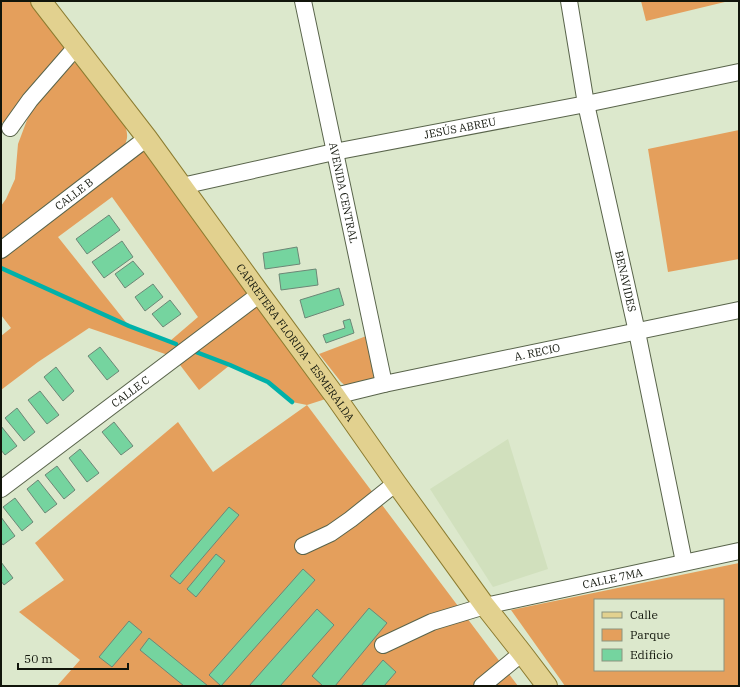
<svg xmlns="http://www.w3.org/2000/svg" width="740" height="687" viewBox="0 0 740 687" font-family="'IBM Plex Serif',serif">
<style>
.built{fill:#d1e0bd}
.green{fill:#e49f5c;fill-rule:evenodd}
.lines{fill:none;stroke-linecap:round;stroke-linejoin:round}
.stream{stroke:#00b1a9;stroke-width:4.5}
.building{fill:#75d49f;stroke:#6c8776}
.minor-casing{stroke:#59644b;stroke-width:18}
.major-casing{stroke:#8c7c30;stroke-width:22}
.minor{stroke:#fff;stroke-width:16}
.major{stroke:#e2d18f;stroke-width:20}
.labels{text-anchor:middle;dominant-baseline:central;stroke-width:3;stroke-linejoin:round;paint-order:stroke}
.street-label{font-size:11px;fill:#11150b;stroke:#dce8cc}
</style>
<rect width="100%" height="100%" fill="#dce8cc"/>
<!-- built -->
<path class="built" d="M508,439l40,130 -55,18 -63,-98z"/>
<!-- green -->
<path class="green" d="M1,1h30l32,42 1,7 -2,8 -58,64 -3,1z
M641,1h88l-83,20z
M74,63l6,1 45,61c3,10 3,13 -1,22l23,-9 188,258 -28,9 211,281h-461l23,-26 -61,-48 45,-32 -29,-37 143,-121 35,50 94,-67 -15,-3 -24,-20 -38,-17 -31,25 -25,-33 -85,-29 -51,34 -37,28v-54l10,-8 -10,-13v-109l5,-7 9,-20 3,-35 12,-32 33,-41zM112,197l86,120 -28,24 -41,-15 -71,-89z
M739,130v129l-71,13 -20,-123z
M369,335l6,33v11l-27,9 -7,-6 -22,-28z
M739,563v123h-174l-54,-76zM595,600h128v70h-128z"/>
<g class="lines">
<!-- stream -->
<path class="stream" d="M1,268l128,58 47,18
M196,352l34,13 38,17 24,20"/>
</g>
<!-- building -->
<path class="building" d="M109,215l11,15 -33,24 -11,-15z
M122,241l11,16 -29,21 -12,-16z
M297,247l3,17 -35,5 -2,-16z
M133,261l11,13 -19,14 -10,-14z
M316,269l2,16 -37,5 -2,-16z
M153,284l10,13 -18,14 -10,-14z
M339,288l5,17 -39,13 -5,-18z
M170,300l11,14 -18,13 -11,-13z
M350,319l4,14 -28,10 -3,-8 22,-7 -2,-7z
M100,347l19,24 -12,9 -19,-24z
M56,367l18,24 -11,10 -19,-24z
M40,391l19,24 -12,9 -19,-24z
M17,408l18,24 -11,9 -19,-23z
M114,422l19,24 -12,9 -19,-23z
M1,426l16,20 -12,9 -4,-5z
M80,449l19,24 -12,9 -18,-24z
M57,466l18,24 -11,9 -19,-24z
M38,480l19,24 -12,9 -18,-24z
M15,498l18,24 -11,9 -19,-24z
M229,507l10,8 -59,69 -10,-8z
M1,517l14,19 -12,9 -2,-3z
M216,554l9,7 -29,36 -9,-8z
M1,562l12,16 -9,7 -3,-4z
M303,569l12,11 -94,106 -12,-11z
M369,608l18,15 -52,63h-12l-11,-10z
M317,609l17,16 -54,61h-31z
M129,621l13,11 -30,35 -13,-10z
M149,638l59,48h-24l-44,-36z
M383,660l13,12 -12,14h-23z"/>
<g class="lines">
<defs>
<g id="minor">
<path id="s1" d="M303,1l81,383"/>
<path id="s2" d="M569,1l17,103 51,228 47,230"/>
<path d="M10,128l20,-28 47,-54"/>
<path id="s3" d="M182,186l152,-34 252,-48 153,-32"/>
<path id="s4" d="M1,250l146,-112"/>
<path id="s5" d="M335,396l49,-12 355,-74"/>
<path id="s6" d="M1,489l259,-195"/>
<path d="M303,546l28,-13 20,-14 45,-36"/>
<path id="s7" d="M383,645l49,-23 53,-16 254,-55"/>
<path d="M482,686l40,-33"/>
</g>
<g id="major">
<path id="s8" d="M41,1l106,137 113,156 75,102 61,87 89,123 37,47 25,33"/>
</g>
</defs>
<!-- minor casing -->
<use href="#minor" class="minor-casing"/>
<!-- major casing -->
<use href="#major" class="major-casing"/>
<!-- minor -->
<use href="#minor" class="minor"/>
<!-- major -->
<use href="#major" class="major"/>
</g>
<g class="labels">
<!-- street labels -->
<g class="street-label">
<text stroke="none"><textPath href="#s3" startOffset="284">JESÚS ABREU</textPath></text>
<text stroke="none"><textPath href="#s1" startOffset="196">AVENIDA CENTRAL</textPath></text>
<text stroke="none"><textPath href="#s4" startOffset="92">CALLE B</textPath></text>
<text stroke="none"><textPath href="#s2" startOffset="286">BENAVIDES</textPath></text>
<text stroke="none"><textPath href="#s8" startOffset="426">CARRETERA FLORIDA - ESMERALDA</textPath></text>
<text stroke="none"><textPath href="#s5" startOffset="207">A. RECIO</textPath></text>
<text stroke="none"><textPath href="#s6" startOffset="162">CALLE C</textPath></text>
<text stroke="none"><textPath href="#s7" startOffset="240">CALLE 7MA</textPath></text>
</g>
</g>
<!-- border -->
<rect width="740" height="687" fill="none" stroke="#11150b" stroke-width="4"/>
<!-- legend -->
<rect x="594" y="599" width="130" height="72" fill="#dce8cc" stroke="#8b947f"/>
<rect x="602" y="612" width="20" height="6" fill="#e2d18f" stroke="#8b947f"/>
<text x="630" y="619" font-size="12" fill="#11150b">Calle</text>
<rect x="602" y="629" width="20" height="12" fill="#e49f5c" stroke="#8b947f"/>
<text x="630" y="639" font-size="12" fill="#11150b">Parque</text>
<rect x="602" y="649" width="20" height="12" fill="#75d49f" stroke="#8b947f"/>
<text x="630" y="659" font-size="12" fill="#11150b">Edificio</text>
<!-- scale -->
<path d="M18 663v6h110v-6" fill="none" stroke="#11150b" stroke-width="2"/>
<text x="24" y="663" font-size="12" fill="#11150b" stroke="#dce8cc" stroke-width="3" paint-order="stroke">50 m</text>
</svg>
